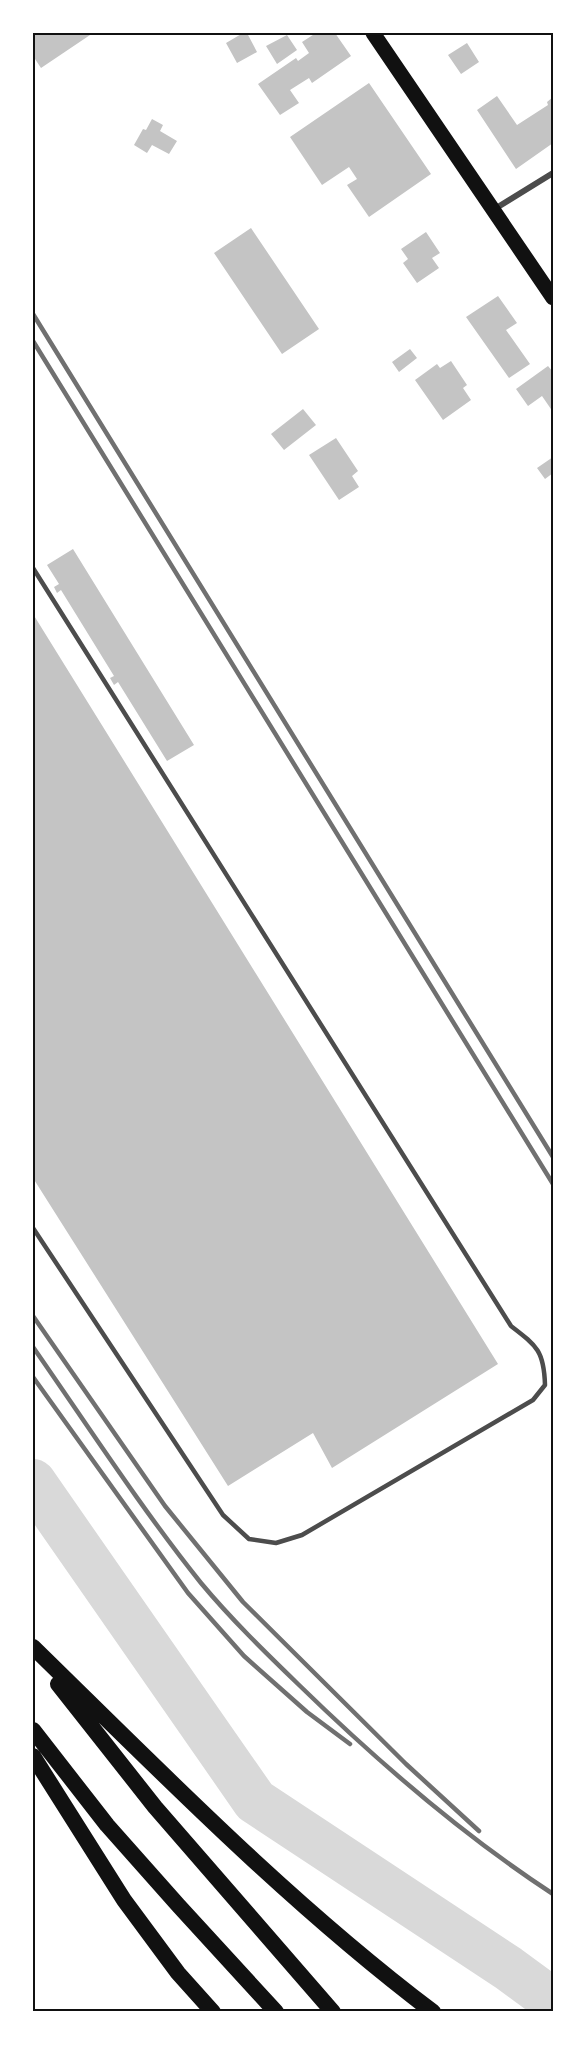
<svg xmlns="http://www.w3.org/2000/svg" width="586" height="2045" viewBox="0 0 586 2045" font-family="Commissioner,sans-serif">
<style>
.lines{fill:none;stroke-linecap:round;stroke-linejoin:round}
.river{stroke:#d9d9d9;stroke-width:46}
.building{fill:#c4c4c4}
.service{stroke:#4c4c4c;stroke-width:4.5}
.minor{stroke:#4c4c4c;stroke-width:6}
.primary{stroke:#111;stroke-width:15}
.trunk{stroke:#111;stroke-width:16}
.rail{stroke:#707070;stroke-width:4.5}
.neatline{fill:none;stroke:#111;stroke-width:2}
</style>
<rect width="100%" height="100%" fill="#fff"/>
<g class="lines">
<!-- river -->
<path class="river" d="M33,1482l222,319 253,167 45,33"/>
</g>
<!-- building -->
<path class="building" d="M33,33h60l-52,35 -8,-12z
M243,33h4l10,19 -20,11 -11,-20z
M316,33h19l16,23 -39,27 -3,-5 -19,12 9,13 -19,12 -22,-31 38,-26 2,3 11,-8 -7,-11z
M287,35l10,15 -20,14 -11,-18z
M467,43l12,19 -18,12 -13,-19z
M369,83l62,91 -62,43 -22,-32 10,-6 -8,-12 -27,18 -32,-48z
M497,96l20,29 31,-20 -1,-3 6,-5v46l-37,26 -39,-59z
M152,119l11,6 -3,6 17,10 -8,13 -17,-9 -5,8 -13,-8 9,-16 3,1z
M251,228l68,101 -37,25 -68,-101z
M426,232l14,21 -8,5 7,10 -22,15 -14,-20 5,-4 -7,-10z
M498,296l19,27 -11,7 24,34 -21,14 -43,-61z
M410,349l7,9 -18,14 -7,-10z
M451,361l16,24 -4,3 8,12 -28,20 -28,-40 22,-16 3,4z
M548,366l5,6v40l-11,-16 -14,10 -12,-17z
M303,409l13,16 -32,25 -13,-16z
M336,438l22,33 -6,5 7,11 -20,13 -30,-45z
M553,457v16l-8,6 -8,-11z
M73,549l121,196 -27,16 -49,-79 -4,3 -4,-7 4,-2 -53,-86 -4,3 -3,-6 5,-3 -12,-19z
M33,614l465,750 -166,104 -19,-35 -85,53 -195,-308z"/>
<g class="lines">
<!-- service -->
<path class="service" d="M33,568l478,758c26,20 33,25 34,59l-12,15 -231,135 -26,8 -27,-4 -26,-24 -190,-287"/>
<!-- minor -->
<path class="minor" d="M493,210l60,-37"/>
<!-- primary -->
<path class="primary" d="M373,33l180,265"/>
<!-- trunk -->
<path class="trunk" d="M33,1647c129,126 256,256 400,365
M58,1684l97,123 178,205
M33,1730l74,95 71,80 98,107
M33,1756l91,144 54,73 35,39"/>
<!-- rail -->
<path class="rail" d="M33,314l520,843
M33,341l520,843
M33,1316l132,190 78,96 163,162 73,67
M33,1347c55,79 108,161 168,236 30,36 64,69 97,101 79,77 163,150 255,210
M33,1377l155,216 56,63 63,56 43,32"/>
</g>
<!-- border -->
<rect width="586" height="2045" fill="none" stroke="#ffffff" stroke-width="69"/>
<rect x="34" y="34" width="518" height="1976" class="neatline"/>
</svg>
